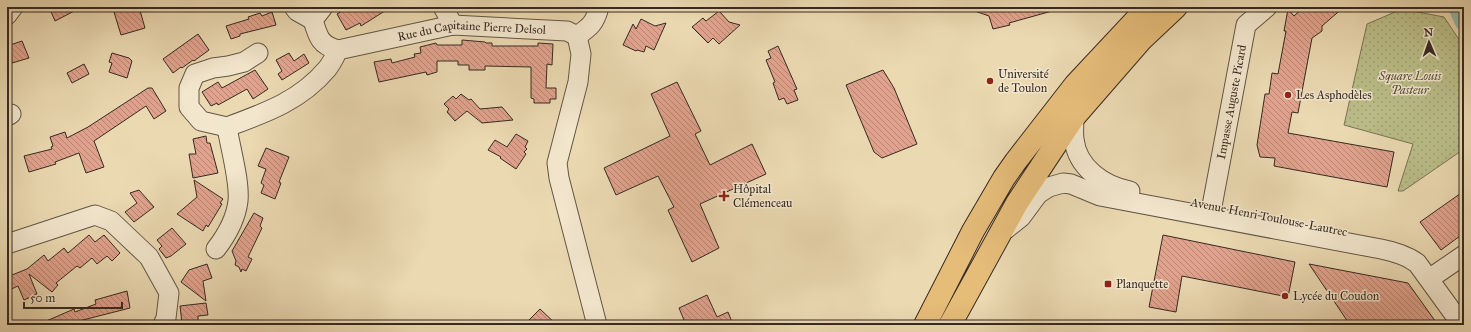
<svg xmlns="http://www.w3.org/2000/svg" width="1471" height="332" viewBox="0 0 1471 332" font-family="'IM FELL Great Primer',serif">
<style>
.park{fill:url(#park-dots);stroke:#787456}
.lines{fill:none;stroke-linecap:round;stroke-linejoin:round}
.canal{stroke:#98baaa;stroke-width:14}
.building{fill:url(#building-back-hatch);stroke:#362a22}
.minor-casing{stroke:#635646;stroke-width:21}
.major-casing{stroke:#362a22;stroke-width:24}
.minor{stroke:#f2e6cd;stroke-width:19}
.major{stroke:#e6bc79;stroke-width:22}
.poi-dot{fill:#8f2418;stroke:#f2e6cd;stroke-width:1.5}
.labels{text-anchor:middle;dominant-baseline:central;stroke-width:3;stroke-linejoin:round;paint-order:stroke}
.street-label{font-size:12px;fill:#362a22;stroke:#f2e6cd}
.poi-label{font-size:12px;fill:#362a22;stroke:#f2e6cd;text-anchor:start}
.park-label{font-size:12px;font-style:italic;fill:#574f3c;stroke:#f2e6cd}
</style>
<defs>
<pattern id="park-dots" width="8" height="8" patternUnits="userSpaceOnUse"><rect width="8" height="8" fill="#bbbe89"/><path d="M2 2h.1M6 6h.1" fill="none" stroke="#a1a376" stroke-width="1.8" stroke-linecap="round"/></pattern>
<pattern id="building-back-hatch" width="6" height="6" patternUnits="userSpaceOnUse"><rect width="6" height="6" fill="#e1a38e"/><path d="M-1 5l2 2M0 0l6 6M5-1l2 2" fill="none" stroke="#b78574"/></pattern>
</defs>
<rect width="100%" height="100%" fill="#ebd9b2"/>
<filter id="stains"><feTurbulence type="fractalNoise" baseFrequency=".005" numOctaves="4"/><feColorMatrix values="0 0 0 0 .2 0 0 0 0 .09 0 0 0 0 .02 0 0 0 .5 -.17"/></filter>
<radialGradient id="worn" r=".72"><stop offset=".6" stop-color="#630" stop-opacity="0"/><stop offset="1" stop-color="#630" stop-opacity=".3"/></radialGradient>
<!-- park -->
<path class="park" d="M1402,9l42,8 20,30v102l-61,42h-5l15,-47 -69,-19 23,-101z"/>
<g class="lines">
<!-- canal -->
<path class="canal" d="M1455,7l7,16"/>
</g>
<!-- building -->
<path class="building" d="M49,7h33l-27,14z
M133,7h6l6,21 -24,7 -7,-23z
M349,7h42l-30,19 -1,-3 -14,7 -9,-16z
M969,7h83v4l-43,12 1,2 -17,4 -4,-13 -20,-7z
M1304,7h40l-22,19v5l-10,7 -14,75 -6,-1 -4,21 106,19 -7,35 -113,-21 1,-8 -15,-1 -3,-12 8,-51h4l3,-21 6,1 8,-43h-2l4,-22 6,7z
M719,11l10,11 11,3 -21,19 -6,-6 -5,5 -16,-16 11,-9 3,3z
M272,12l4,13 -36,9v2l-9,3 -5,-13 23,-7 -1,-2 12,-4 2,3z
M641,19l14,7 11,-3 -12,27 -8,-4 -2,6 -7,-2 -1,1 -13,-6 10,-21 3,5z
M198,34l11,16 -15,11 -1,-1 -11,8 -1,-1 -8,6 -10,-14z
M462,40l23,2 1,1h6v3h46v-3l15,1 -1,21 -5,-1 -1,24h10v11h-6v4h-16v-4l-3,-1v-31l-46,-1v4h-16v-5h-11v-4h-21v11l-10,3 -1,-3 -47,10 -5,-20 17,-3 1,4 23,-6 -1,-3 7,-1 -1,-6 16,-4 1,2h25z
M22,41l7,17 -17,5 -5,-13v-4z
M778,46l19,43 -3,1 4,10 -11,4 -3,-6 -5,2 -6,-17 2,-1 -9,-22 5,-2 -3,-7z
M112,53l17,5 3,3 -5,17 -18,-6 3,-9 -3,-1z
M289,53l5,8 10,-7 5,9 -27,17 -4,-6 4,-3 -6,-11z
M84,64l5,10 -17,9 -5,-10z
M255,70l13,19 -15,10 -6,-10 -29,16 -1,-2 -6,3 -9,-14 16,-10 4,6z
M883,70l11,18 23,56 -35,14 -8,-6 -28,-67z
M677,82l24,49 -6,3 15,31 42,-21 14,30 -66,30 19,44 -27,14 -24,-52 6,-3 -16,-31 -42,19 -12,-27 66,-32 -19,-42z
M148,88h4l14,23 -12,8 -8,-13 -52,35 10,26 -18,6 -7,-20 -24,9 1,2 -27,8 -5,-16 28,-7 -1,-2 2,-1 -3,-9 15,-5 2,6 21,-11z
M461,94l8,6 2,-1 9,10 22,-2 11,13 -31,3 -15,-12 -12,10 -8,-9 2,-3 -5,-5 9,-8 3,3z
M516,134l12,7 -3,6 2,2 -3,3 2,2 -10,15 -16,-11 1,-1 -13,-7 7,-10 12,7z
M206,136l1,7h3l8,30 -25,5 -4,-24h7l-3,-15z
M266,148l23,9 -10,25 2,1 -6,16 -14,-6 3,-8 -3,-2 5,-14 -8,-3z
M194,180l29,19 -3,4 2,1 -14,23 -2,-2 -3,6 -26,-17 20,-17z
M139,190l15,17 -20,15 -9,-10 12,-9 -7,-10z
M1464,191v42l-23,17 -21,-28z
M254,213l9,5 -3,8 2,2 -14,29 4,2 -6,12 -4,-2 -1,3 -2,-5 -4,-2 1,-4 -4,-10z
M172,228l14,16 -15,12 -5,2 -7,-9 3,-3 -5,-6z
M89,235l6,7 9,-7 16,18 -8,8 -5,-5 -10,8 -5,-6 -12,10 -3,-2 -21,17 2,2 -6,7 -23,-18 8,20 -13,6 -6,-14 -11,5v-14l20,-8 17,-14 4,6 16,-13 4,5z
M1163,235l132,27 -7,35 -106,-21 -6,36 -27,-5z
M207,264l5,14 -9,3 3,20 -25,-19 8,-12z
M1309,264l99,19 30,42h-88z
M127,291l3,17 -51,13 1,4h-43l37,-16 1,3 21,-8 -1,-4z
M707,295l10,22 11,-5 4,10 -8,3h-38l-7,-17z
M206,303l2,12 -10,1v5l-16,2 -2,-17z
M540,309l17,16h-33z"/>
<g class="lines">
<defs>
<g id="minor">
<path d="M294,7l3,4 16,9"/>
<path d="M323,7l-10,13c5,17 7,25 25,30"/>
<path d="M443,7l10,18"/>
<path d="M7,15l6,-8"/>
<path d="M577,36c13,-9 18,-13 22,-29"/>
<path d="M7,116l4,-2"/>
<path d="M1074,117c0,7 -1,15 0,22 3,29 30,47 56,52"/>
<path id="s1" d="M227,127c38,-14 73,-26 100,-58 5,-6 8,-13 11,-19l115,-25 114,6 10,5 4,18 -3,28 -21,81 2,15 38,147"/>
<path d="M227,127l-26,-6 -12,-14v-19l6,-14 18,-6 15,-2 16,-4 14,-9"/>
<path id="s2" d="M1212,206l34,-181 21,-18"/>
<path d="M1006,229l15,-12 17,-23 11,-7 14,-4 8,1 29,12 281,53c13,3 25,6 36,14l45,62"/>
<path d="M7,244l88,-29 16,6 38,36 20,36 -3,25 -3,7"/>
<path d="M216,249c10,-13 20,-31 22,-48 2,-20 -8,-54 -11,-74"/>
<path d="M1429,279l35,-24"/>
</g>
<path id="major" d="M925,325l48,-94 31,-53 12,-17 59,-76 73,-78
M950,325l67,-122 57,-86 67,-77 35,-33"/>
</defs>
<!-- minor casing -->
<use href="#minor" class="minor-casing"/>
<!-- major casing -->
<use href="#major" class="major-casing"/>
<!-- minor -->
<use href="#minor" class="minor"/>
<!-- major -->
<use href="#major" class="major"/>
</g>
<!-- markers -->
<g class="poi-dot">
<circle cx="990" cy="81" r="4"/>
<circle cx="1288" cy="95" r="4"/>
<path d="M722 190h4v4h4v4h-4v4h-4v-4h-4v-4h4z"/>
<rect x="1104" y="280" width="8" height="8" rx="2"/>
<circle cx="1285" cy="296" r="4"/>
</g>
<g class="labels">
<!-- street labels -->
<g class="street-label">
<text stroke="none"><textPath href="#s1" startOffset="275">Rue du Capitaine Pierre Delsol</textPath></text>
<text stroke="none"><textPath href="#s2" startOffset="106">Impasse Auguste Picard</textPath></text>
<text transform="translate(1269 217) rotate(11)">Avenue Henri Toulouse-Lautrec</text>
</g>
<!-- poi labels -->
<g class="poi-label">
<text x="998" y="74">Université<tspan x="998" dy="14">de Toulon</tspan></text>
<text x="1296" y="95">Les Asphodèles</text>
<text x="733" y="189">Hôpital<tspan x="733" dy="14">Clémenceau</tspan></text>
<text x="1116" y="284">Planquette</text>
<text x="1293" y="296">Lycée du Coudon</text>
</g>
<!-- park labels -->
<g class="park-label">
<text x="1410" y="76">Square Louis<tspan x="1410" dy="14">Pasteur</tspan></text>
</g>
</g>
<!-- margin -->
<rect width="1471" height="332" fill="none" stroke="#ebd9b2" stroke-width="24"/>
<rect x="8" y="8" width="1455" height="316" fill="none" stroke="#362a22" stroke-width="2"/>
<rect x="12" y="12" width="1447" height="308" fill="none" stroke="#362a22"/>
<!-- north arrow -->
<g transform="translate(1429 42) rotate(358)" stroke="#f2e6cd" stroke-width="3" paint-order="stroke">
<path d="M0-3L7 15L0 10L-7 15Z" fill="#362a22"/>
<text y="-6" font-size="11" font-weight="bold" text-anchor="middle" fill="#362a22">N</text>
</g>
<!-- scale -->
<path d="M24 302v6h98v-6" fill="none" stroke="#362a22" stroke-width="2"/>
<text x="30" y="302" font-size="12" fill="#362a22" stroke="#f2e6cd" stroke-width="3" paint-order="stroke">50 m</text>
<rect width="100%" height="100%" filter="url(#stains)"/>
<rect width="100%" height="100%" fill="url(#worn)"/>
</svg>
